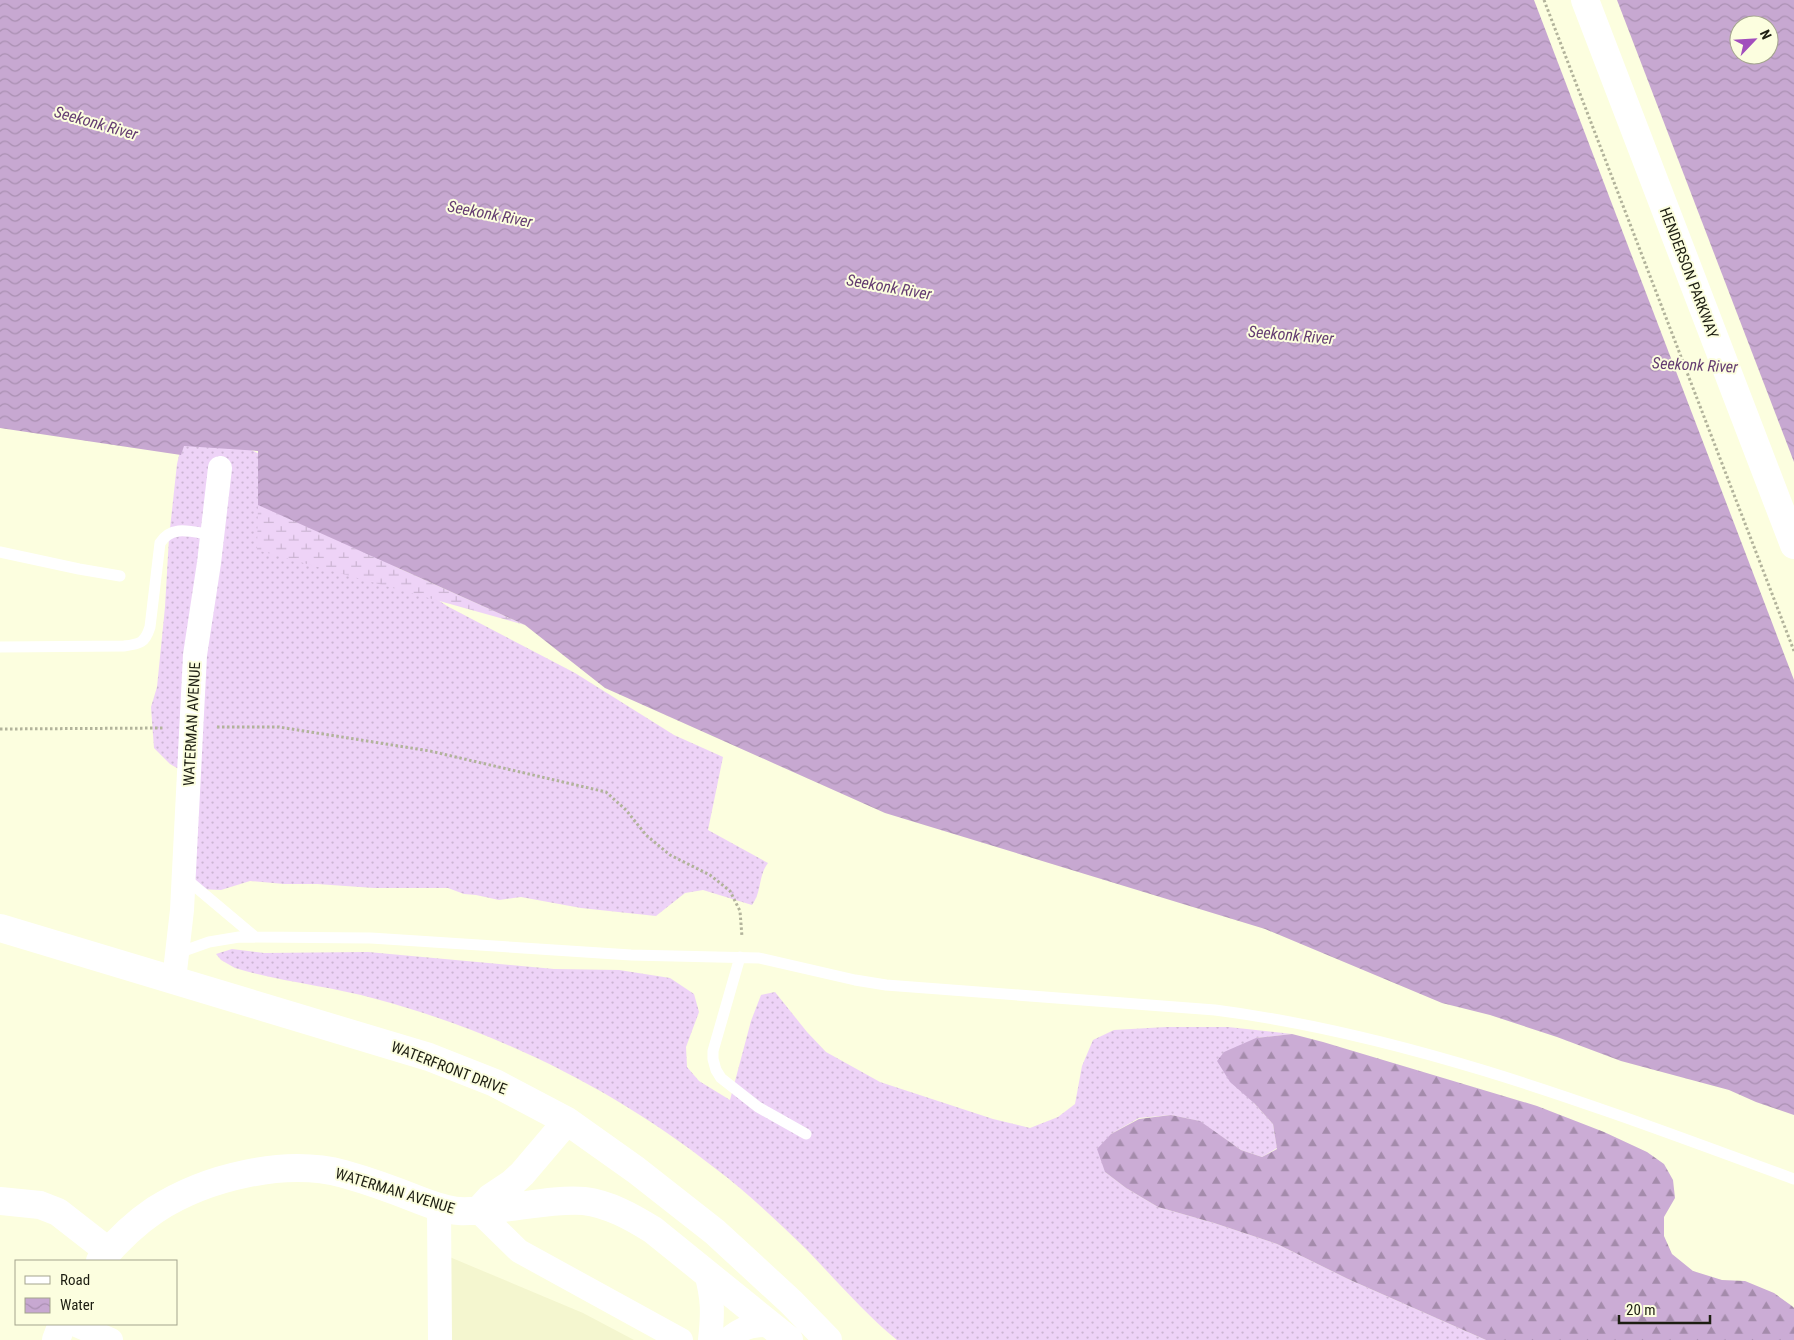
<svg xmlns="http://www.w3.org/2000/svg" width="1794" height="1340" viewBox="0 0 1794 1340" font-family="'Roboto Condensed',sans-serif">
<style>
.built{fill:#f4f6cf}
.grass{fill:url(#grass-dots)}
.forest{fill:url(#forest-firs)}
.wetland{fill:url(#wetland-marsh)}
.water{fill:url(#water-waves);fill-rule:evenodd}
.pier{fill:#fcfedf}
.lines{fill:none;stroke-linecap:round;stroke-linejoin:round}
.path{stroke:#b2b39b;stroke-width:3;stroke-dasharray:2.5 2.5;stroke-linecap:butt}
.lane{stroke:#fff;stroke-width:11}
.street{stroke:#fff;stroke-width:24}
.secondary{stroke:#fff;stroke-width:28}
.labels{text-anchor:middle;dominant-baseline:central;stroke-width:4;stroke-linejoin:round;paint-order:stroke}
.street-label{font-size:15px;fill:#1d1e12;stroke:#fcfedf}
.water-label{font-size:16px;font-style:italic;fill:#643c71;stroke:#fcfedf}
</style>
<defs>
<pattern id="grass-dots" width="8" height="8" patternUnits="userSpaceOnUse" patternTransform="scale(1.25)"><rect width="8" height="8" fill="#eed3f7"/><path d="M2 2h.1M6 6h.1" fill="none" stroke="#ccb5d3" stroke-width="1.8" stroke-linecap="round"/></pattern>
<pattern id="forest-firs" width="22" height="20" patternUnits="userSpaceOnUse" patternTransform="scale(1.25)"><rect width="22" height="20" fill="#cbacd5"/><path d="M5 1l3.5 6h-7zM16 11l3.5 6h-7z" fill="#a48bab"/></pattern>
<pattern id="wetland-marsh" width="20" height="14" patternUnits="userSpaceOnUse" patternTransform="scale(1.25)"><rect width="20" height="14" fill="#eed3f7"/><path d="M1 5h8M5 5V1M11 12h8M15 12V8" fill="none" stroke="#ccb5d3"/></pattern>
<pattern id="water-waves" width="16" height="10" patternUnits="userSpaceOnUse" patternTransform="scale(1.25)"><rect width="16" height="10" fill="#c7a8d1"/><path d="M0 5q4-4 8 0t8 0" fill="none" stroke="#aa90b2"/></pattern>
</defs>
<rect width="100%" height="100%" fill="#fcfedf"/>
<!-- built -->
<path class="built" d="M433,1250l150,63 51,27h-199z"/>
<!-- grass -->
<path class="grass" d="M222,437l40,18 161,135 24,16 128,67 99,62 49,22 -15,73 60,33c-10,13 -6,29 -16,42l-49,-15 -18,3 -29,23 -75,-8 -60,-11 -22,3 -23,-5 -12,-1 -16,-6h-74l-57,-4h-33l-34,-3 -29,9 -48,-2 9,-117 -12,-7 -16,-16 -3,-41 6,-20 8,-80 4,-69 8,-74 4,-17 -3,-3z
M232,949l32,4 104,-1 186,17 65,1 51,8 24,16 5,18 -13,35 1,20 12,14 31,19 21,-79 10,-26 14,-3 32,40 19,20 54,30 113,37 37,9 28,-11 17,-13 7,-38 11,-26 21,-10 52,-3h62l64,7 -36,4 -2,65 19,21 4,24 -15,9 -21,-7 -42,-29 -28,-6 -32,3 -28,16 -6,38 21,16 32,19 56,16 63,21 71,35 138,61h-589c-33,-27 -61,-60 -91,-91 -29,-28 -58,-56 -90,-80 -100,-79 -217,-137 -340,-170 -46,-13 -95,-17 -141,-31l-14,-8 -5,-6z"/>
<!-- forest -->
<path class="forest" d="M1292,1034l31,8 214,64 67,26 43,20 17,12 9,16 2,18 -11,19v19l8,18 21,17 29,9 23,1 29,12 18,13 2,2v32h-308l-138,-61 -71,-35 -63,-21 -56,-16 -32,-19 -21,-16 -8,-23 14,-15 28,-15 32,-4 29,6 41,29 21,7 15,-8 -4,-25 -19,-21 -24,-21 -13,-21 7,-9 32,-14z"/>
<!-- wetland -->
<path class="wetland" d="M258,505l267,120 -268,-75z"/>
<!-- water -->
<path class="water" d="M0,0h1794v1115l-38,-13 -27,-12 -108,-29 -64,-24 -67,-22 -48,-12 -177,-74 -380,-116 -280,-125 -80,-63 -267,-120v-54l-74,-5 -3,9 -181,-27zM1739,25h30v30h-30z"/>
<!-- pier -->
<path class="pier" d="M1534,0h83l177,462v218z"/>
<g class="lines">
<!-- path -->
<path class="path" d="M1544,0l250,651
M217,727h62l151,24 176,41 20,18 20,25 24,20 40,20 20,16 10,20 2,26
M0,729l164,-1"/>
<!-- lane -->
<path class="lane" d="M0,552l79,17 41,7
M0,647l124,-1c16,-2 21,-3 26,-19l10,-84c12,-19 32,-11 52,-8
M185,878l69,58
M178,953l31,-11 30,-5 132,1 260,17 128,3 96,22 31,5 329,25c201,26 390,100 579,169
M740,957l-27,94v8l3,11 5,8 37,29 48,27"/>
<!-- street -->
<path class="street" d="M174,980l8,-70 13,-255 14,-92 11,-95
M439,1207l1,133
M478,1211l41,40 162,89
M706,1273c7,26 7,40 4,67
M74,1324l37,16
M727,1340c16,-13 23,-15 43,-15"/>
<!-- secondary -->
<path class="secondary" d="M1585,0l209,545
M0,928l429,129 66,26 72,38 69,49 79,62 76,70 37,38
M0,1201l40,4 18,7 50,39
M478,1211l12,-13 21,-14 11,-10 45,-53
M100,1261c16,-19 34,-37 55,-51 51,-33 130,-52 189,-36 25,7 50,16 75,26 13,5 26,10 40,11 15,1 31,-2 45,-3 26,-3 54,-9 80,-7 25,3 48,16 69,29l136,110
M56,1340l6,-16"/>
</g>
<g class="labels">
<!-- street labels -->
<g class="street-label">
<text transform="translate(1689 273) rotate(69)">HENDERSON PARKWAY</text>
<text transform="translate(192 724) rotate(-87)">WATERMAN AVENUE</text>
<text transform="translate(449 1068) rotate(21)">WATERFRONT DRIVE</text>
<text transform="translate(395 1191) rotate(17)">WATERMAN AVENUE</text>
</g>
<!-- water labels -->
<g class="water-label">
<text transform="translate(96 123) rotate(16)">Seekonk River</text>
<text transform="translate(490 214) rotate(11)">Seekonk River</text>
<text transform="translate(889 287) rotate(10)">Seekonk River</text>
<text transform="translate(1291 335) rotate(5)">Seekonk River</text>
<text transform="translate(1695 365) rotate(3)">Seekonk River</text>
</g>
</g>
<!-- legend -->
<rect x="15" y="1260" width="162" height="65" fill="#fcfedf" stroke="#a3a48d"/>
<rect x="25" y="1276" width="25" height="8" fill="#ffffff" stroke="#a3a48d"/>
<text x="60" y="1285" font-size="15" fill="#1d1e12">Road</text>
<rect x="25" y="1298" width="25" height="15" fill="url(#water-waves)" stroke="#a3a48d"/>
<text x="60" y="1310" font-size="15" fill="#1d1e12">Water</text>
<!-- north arrow -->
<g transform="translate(1754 40) rotate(65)"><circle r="24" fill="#fcfedf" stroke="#a3a48d"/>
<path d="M0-4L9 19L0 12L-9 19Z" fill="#a24ebd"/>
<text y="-8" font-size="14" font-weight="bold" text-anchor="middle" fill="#1d1e12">N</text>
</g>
<!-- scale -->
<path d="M1619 1315v8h91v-8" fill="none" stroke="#1d1e12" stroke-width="2.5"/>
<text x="1626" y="1315" font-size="15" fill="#1d1e12" stroke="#fcfedf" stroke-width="4" paint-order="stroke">20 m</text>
</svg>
